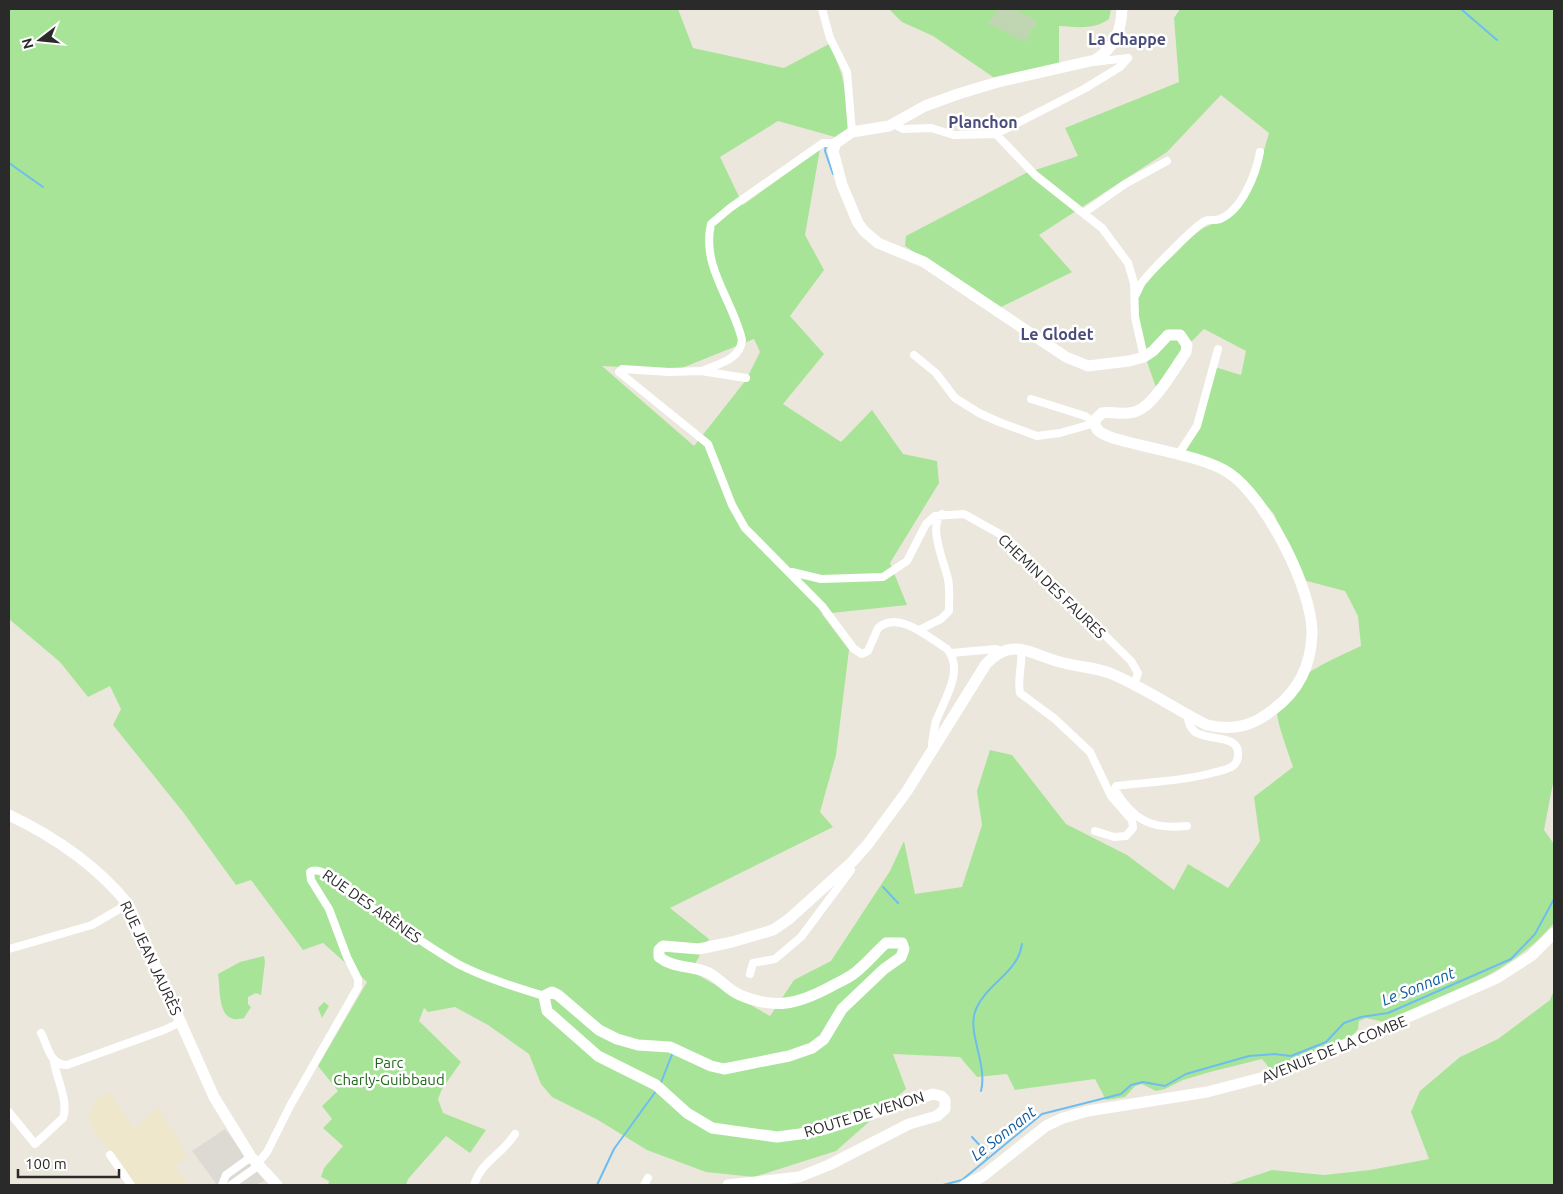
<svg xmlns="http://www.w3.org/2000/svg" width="1563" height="1194" viewBox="0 0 1563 1194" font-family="Ubuntu,sans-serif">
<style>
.education{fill:#eee7cb}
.green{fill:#a8e498;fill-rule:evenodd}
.cemetery{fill:#c0d6b3}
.plaza{fill:#dddad3}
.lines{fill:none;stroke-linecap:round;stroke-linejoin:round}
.stream{stroke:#6ebdf0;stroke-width:2}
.street{stroke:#fff;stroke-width:8}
.secondary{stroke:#fff;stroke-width:11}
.labels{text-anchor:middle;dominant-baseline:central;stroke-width:5;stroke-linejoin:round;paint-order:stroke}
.street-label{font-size:15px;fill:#2a2a2a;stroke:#fff}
.park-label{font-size:15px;fill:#206819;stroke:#fff}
.neighbourhood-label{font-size:16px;font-weight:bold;fill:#4a4d7b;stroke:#fff}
.water-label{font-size:16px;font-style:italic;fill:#0c599c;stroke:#fff}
</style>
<rect width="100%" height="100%" fill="#ece7dc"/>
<!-- education -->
<path class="education" d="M109,1091l26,39 21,-22 20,27 11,23 -12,9 13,18h-55l-44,-63 1,-9 7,-14z"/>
<!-- green -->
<path class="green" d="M9,9h669l15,39 91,20 45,-24c17,34 17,48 20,85l-14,8 -57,-16 -58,36 23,48 77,-56 -15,86 19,35 -34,46 34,38 -41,50 58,38 31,-32 31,44 34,7 2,22 -49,80 17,42 -85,9 27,36 -13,105 -16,57 13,15 -163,81 39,31 -18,32 79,45 24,-36 37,-19 59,-90 14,-30 11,53 47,-7 20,-62 -5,-34 13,-41 22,5 54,69 61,31 47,35 14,-26 40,24 32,-47 -6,-44 39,-30c-4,-13 -16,-43 -16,-55 -1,-30 61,-55 84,-66l-3,-30 -13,-25 -42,-11 -29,-66 -32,-35 -60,-27 17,-24 16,-61 26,8 5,-24 -42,-22 -23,23 -25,35c-9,-25 -28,-74 -14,-99 7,-13 24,-25 35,-36 14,-15 25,-27 46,-31l32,-40 14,-48 -48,-38 -54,57 -128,83 33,37 -75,37 -24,-19 -68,-44 1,-10 120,-63 52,-17 -13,-28 114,-46 -5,-64 6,-9h374v769l-10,52 10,14v79c-44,52 -110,73 -170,99l-18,-4 -7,3 -1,8 -7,8 -80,33 -9,-11 -52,13 -27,8 -18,9 -9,2 -14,-7 -7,2 -10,11 -19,3 -11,-21 -80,11 -8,-16 -30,3 -17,-20 -67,-3 13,35 -70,62 -82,26 -48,-5 -59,-22 -49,-30 -46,-23 -11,-13 -12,-30 -41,-29 -33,-18 -27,5 -4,-4 -5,13 42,41 -19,27 -4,10 5,14 43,17 -16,23 -24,-17 -38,43 -2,6h-78l1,-4 -8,-4 3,-9 19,-22 -20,-18 9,-9 -10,-13 16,-15 -20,-25 49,-84 -44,-39 -20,7 -52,-70 -15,5 -53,-73 -70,-87 8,-16 -11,-23 -22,11 -28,-35 -51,-43zM754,339l6,13 -14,28 -52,66 -92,-80 75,4z
M889,9h222l-2,10c-15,11 -32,8 -50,7v38l-63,15 -63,-43 -31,-14z
M264,956l1,6 -4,33 -5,-2 -8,4v7l3,3 -7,11c-28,8 -23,-28 -26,-44l22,-12z
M1554,990v195h-327l45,-15 52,5 46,-5 59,-11 -18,-47 9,-21 40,-34 38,-18 52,-39z
M324,1002l5,4 -7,12 -4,-10z"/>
<!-- cemetery -->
<path class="cemetery" d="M999,9h15l23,12 -12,21 -37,-19z"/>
<!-- plaza -->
<path class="plaza" d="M225,1129l18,24 22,28 -10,4h-38l-25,-34z"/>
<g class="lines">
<!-- stream -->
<path class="stream" d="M1461,9l36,31
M826,145l-1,6 8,23
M9,163l34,24
M883,887l15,16
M660,1085l13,-33
M981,1091c7,-27 -15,-59 -5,-82 11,-26 42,-36 46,-65
M972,1137l14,15 1,7
M597,1185l17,-36 42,-58
M860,1185h11
M943,1185l19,-5 80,-66 79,-20 10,-9 12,-3 22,4 21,-12 63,-18 25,-2 17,2 35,-14 18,-19 17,-6 27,-4 123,-54 24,-25 19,-35"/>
<!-- street -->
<path class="street" d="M822,9l8,29 17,34 5,60
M1093,62l35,-4
M894,124l9,5 28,-1 23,7 42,-1 88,-45 36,-22 8,-9
M996,134l39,41 67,53 26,35 6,20 1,34 9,40
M1085,212l40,-28 42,-23
M1135,296c3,-5 5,-12 9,-16 8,-10 52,-55 61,-59 4,-2 10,0 15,-2 22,-9 36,-45 40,-67
M914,355l22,18 19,25 24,15 20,9 38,14 23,-3 35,-10
M702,371c16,-7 38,-11 40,-31 -9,-40 -41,-73 -31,-116l19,-16 93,-65h13
M746,378l-45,-7 -32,1 -47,-3 -3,3 89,72 24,61 13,23 77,78 32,43 8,5 6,-3 10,-23c21,-18 51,10 69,21 18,21 -3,51 -11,72 -2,8 -3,16 -4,23l2,4
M1031,399l54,17 10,7
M1178,455l19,-29 21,-77
M792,572l29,7 62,-2 24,-16 19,-37 9,-8 29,-2 43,24 124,123 7,12 -4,12
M919,630l22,-11 8,-8c0,-11 1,-22 -1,-32 -3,-14 -21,-55 -6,-65
M1021,648c2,16 -4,30 -1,45l35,26 35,33 21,44 21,24 1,8 -7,8 -12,1 -19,-6
M951,653l45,-4 5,2
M1187,826c-35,4 -54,-6 -72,-36l1,-4c33,-4 68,-5 100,-14 10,-3 22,-4 22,-17 2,-21 -30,-14 -43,-23 -6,-5 -6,-10 -8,-17
M9,949l83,-24 36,-21
M750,974l3,-11 22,-4 26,-22 50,-67
M41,1033c7,12 8,32 26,32l97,-35 17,-8
M9,1112l26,32 28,-26c6,-17 -7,-40 -9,-57
M110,1155l21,30
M257,1164l10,-12 23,-46 68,-119v-8l-11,-22 -18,-48 -18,-29 -1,-8c13,-9 46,25 59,34 30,19 59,41 89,58 27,14 57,23 86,32
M222,1185l4,-10 25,-18
M231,1185l27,-19
M474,1185c8,-25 28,-30 41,-51
M644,1185l4,-7"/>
<!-- secondary -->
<path class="secondary" d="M9,815c44,21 88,51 119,89l86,193 37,60 26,28
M728,1185l71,-8 30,-12 80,-41 28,-8 8,-7v-9l-4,-4 -8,-2 -108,35 -25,5 -23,3 -65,-9 -25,-15 -31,-28 -58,-29 -51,-45 -3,-15 8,-4 6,3 41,35 18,9 21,6 32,2 41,19 13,3 65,-13 23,-8 12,-9 18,-30 42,-40 17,-12 3,-8 -2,-6h-16c-10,9 -19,20 -30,29 -7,6 -17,10 -26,15 -32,17 -55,23 -90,8 -12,-5 -20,-16 -31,-22 -17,-8 -35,-4 -50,-16v-7l4,-4 36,3 33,-7 41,-12 16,-11 63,-57 16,-18 39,-53 79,-127c26,-28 44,-10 74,-2 17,5 36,5 52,12 33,14 63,35 95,51 27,6 46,1 67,-16 24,-18 37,-44 38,-75 1,-44 -46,-136 -83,-161 -25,-17 -84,-25 -116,-35 -10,-4 -19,-6 -18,-18l7,-7c12,-2 23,3 35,-2 17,-6 38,-43 49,-59l1,-7 -7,-10h-12l-15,16 -9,6 -15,4 -41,5 -22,-9 -142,-95 -46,-19 -14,-12 -6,-8 -16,-38 -9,-34 3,-8 16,-11 37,-6 36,-20 33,-12 40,-12 97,-22c20,-13 26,-28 27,-51
M965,1185l18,-9 63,-50 17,-8 25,-7 119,-19 73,-19 217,-95 34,-22 23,-23"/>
</g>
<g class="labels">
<!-- street labels -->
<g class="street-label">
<text transform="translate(1052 586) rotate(44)">CHEMIN DES FAURES</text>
<text transform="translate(372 906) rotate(35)">RUE DES ARÈNES</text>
<text transform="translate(151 958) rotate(65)">RUE JEAN JAURÈS</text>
<text transform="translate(1334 1049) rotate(-22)">AVENUE DE LA COMBE</text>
<text transform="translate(864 1114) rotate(-17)">ROUTE DE VENON</text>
</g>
<!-- park labels -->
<g class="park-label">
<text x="389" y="1062">Parc<tspan x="389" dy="17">Charly-Guibbaud</tspan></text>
</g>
<!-- neighbourhood labels -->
<g class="neighbourhood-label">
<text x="1127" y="39">La Chappe</text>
<text x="983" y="122">Planchon</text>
<text x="1057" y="334">Le Glodet</text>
</g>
<!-- water labels -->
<g class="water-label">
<text transform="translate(1418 986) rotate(-22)">Le Sonnant</text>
<text transform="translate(1003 1133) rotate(-38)">Le Sonnant</text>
</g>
</g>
<!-- border -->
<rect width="1563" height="1194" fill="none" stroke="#2a2a2a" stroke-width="20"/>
<!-- north arrow -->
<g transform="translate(40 40) rotate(254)" stroke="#ffffff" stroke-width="4" paint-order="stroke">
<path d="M0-4L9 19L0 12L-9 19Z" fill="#2a2a2a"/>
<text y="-8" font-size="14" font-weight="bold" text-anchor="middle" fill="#2a2a2a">N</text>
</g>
<!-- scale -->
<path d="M18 1169v8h101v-8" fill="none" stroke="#2a2a2a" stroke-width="2.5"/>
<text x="25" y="1169" font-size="15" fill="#2a2a2a" stroke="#ffffff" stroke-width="4" paint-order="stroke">100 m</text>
</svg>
